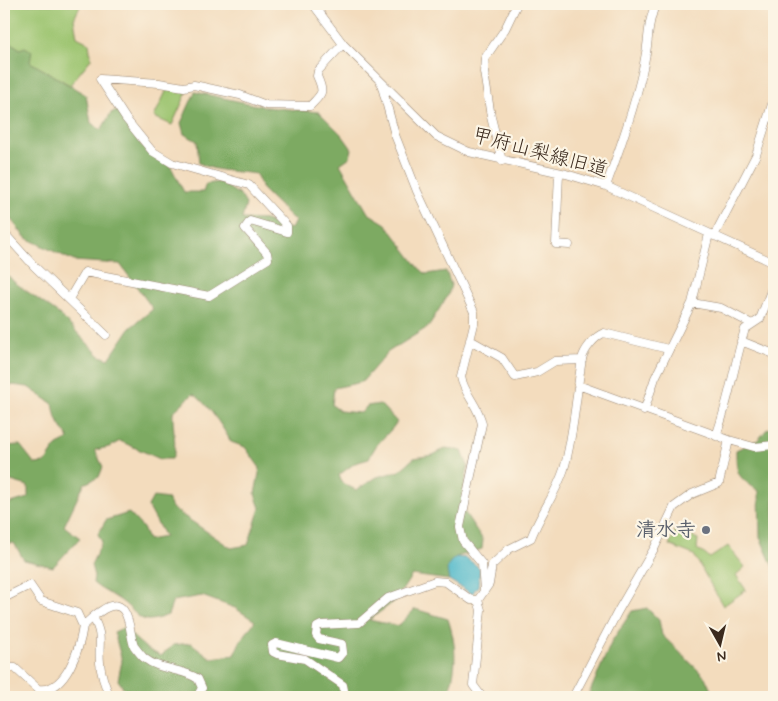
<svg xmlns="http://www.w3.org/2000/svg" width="778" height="701" viewBox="0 0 778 701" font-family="Mynerve,'Klee One',sans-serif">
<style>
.green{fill:#9cc46f;stroke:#6c7746}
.forest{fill:#7daa62;stroke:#5c6a40}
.water{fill:#4db8ca;stroke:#447174}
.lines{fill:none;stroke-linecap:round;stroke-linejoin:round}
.minor-casing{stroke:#97836e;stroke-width:9}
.minor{stroke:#fff;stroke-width:8}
.worship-dot{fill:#6b7280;stroke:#fcf5e5;stroke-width:2}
.labels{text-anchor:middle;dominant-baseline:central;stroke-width:4.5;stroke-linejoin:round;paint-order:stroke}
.street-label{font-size:20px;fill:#3b2a1e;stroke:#fcf5e5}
.worship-label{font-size:20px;font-weight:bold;fill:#5b616d;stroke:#fcf5e5;text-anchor:end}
</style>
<rect width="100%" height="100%" fill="#fcf5e5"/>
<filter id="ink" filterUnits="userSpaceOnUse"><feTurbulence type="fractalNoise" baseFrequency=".02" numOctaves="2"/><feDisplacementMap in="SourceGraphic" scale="10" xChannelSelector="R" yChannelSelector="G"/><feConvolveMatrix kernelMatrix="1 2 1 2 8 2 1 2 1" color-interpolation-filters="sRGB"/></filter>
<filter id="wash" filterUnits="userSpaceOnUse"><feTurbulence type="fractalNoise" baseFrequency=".0096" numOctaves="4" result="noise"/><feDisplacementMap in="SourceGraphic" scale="20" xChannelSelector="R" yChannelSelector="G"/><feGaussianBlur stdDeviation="1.12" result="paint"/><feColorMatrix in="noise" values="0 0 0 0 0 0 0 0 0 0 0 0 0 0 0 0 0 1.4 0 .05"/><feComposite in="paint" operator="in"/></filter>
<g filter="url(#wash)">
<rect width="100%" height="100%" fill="#f3dcbd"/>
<!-- green -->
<path class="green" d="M4,4h77l-7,15 3,18 12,6 2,16 -21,26 -40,-23 -10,-13 -16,-11z
M168,87l19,5 -15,33 -18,-8z
M676,530l22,9 -1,10 13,9 18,-12 17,21 -9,8 10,15 -23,16 -29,-51 -25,-10z"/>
<!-- forest -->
<path class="forest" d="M4,38l16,11 5,-2 7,4 -2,11 56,33 5,28 10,7 10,-17 6,-3 24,35 30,22 13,25h19l3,-8 14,-2 21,14 5,8 -4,15 23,1 26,9 4,-8 -33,-32 -6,-15c-19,-3 -41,-2 -57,-11l-2,-22 -13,-7 -3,-11 14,-31 71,15 53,5 23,23 10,14 -2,8 -10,7 28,49 18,11 33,44 7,6 20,-3 5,14 -3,10 -20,32 -40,25 -26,30 -28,6 -2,17 8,6 21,2 6,-7 13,-2 17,18c-11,16 -20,18 -28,37l-14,4 -16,12 3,8 14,7 21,-13 22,-6 15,-13 19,-3 13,-7 16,3 6,15 -7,41 22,33 -1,9 -26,8 -7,23 -37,-5 -17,26 -26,19 29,6 17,-17 33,10c9,27 10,52 -2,78h-316l-12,-17 4,-19 -8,-29 9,-4 24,21 14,7 12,-11 18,-2 20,15 23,-3 6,-13 15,-21 -20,-13 -33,-12 -29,5 -5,14c-30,12 -26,1 -48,-15 -9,-6 -19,-10 -27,-17l1,-7 -3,-11 11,-23 -4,-8 8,-14 23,-7 14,15 5,12 17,-3 -17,-31 5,-9 15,2 4,9 59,40 17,-3 12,-37 -5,-14 5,-26 -15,-21 -14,-5c-7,-13 -25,-41 -38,-48l-20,18c-1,13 5,37 -1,47h-12l-40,-18 -11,6 -14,3 8,17 -4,10 -15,7 -20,42 16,12 -27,29 -29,-7 -10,-17h-10v-38l24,-7v-12l-17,-5 -7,-11v-24l16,-1 15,19 10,-1 12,-18 12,-6 -13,-21 -3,-14 -25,-17 -24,-3v-113l10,11 46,33 40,41 9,3 21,-31 23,-19 -33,-45 -46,-3 -48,-23 -22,-27z
M768,428l6,2v139l-14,-32 -1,-46c-21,-14 -23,-15 -23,-41l22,-10z
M647,608l12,12 3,15 43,42 9,20h-134l9,-3 23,-53 20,-30z"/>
<!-- water -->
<path class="water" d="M456,557l10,1 14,10 -2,18 -6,8 -23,-14c-3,-12 -3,-15 7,-23z"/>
</g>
<g filter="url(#ink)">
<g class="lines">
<defs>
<path id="minor" d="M313,4l30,40 93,92 33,16 97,22 40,12 168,77
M381,83l14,52 22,56 57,121v12l-13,53c3,17 18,29 21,47l-22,103 3,14 19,23 2,26
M502,161l-11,-44 -7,-45 1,-14 20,-29 12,-25
M559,173l-3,71 13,1
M606,186c15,-40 33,-91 40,-133 3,-17 2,-33 10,-49
M4,233l30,33 72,69
M714,236l42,-81 18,-57
M69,299l16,-27 124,24 59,-37 -1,-6 -22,-25 5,-7 37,11v-6l-38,-41 -77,-22 -20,-12 -26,-32 -26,-40 59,4 25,4 10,-2 46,10 26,10 44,1c12,-13 15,-12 7,-30l1,-5 25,-27
M692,303l29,5 31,16
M470,340l32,18 13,19 22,-5 18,-11 27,-1
M741,341l33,13
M644,411l11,-33 37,-75 17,-69
M716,436c13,-35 18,-71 29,-107l15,-10 14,-36
M729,440l25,7 20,-2
M4,598l26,-13 11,16 36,12 6,13c-3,21 -17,68 -45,63l-23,-21 -11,-1
M93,617c11,21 5,25 7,46 1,12 5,23 10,34
M83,626c6,-5 11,-11 18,-15 30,-21 28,24 33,35 3,4 7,9 10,12 16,13 39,10 54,21l4,9 -5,9
M342,697l2,-7 -1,-5 -38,-26 -28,-5 -4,-2 -1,-7 4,-2 62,15 5,-6 -1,-8 -23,-5 -3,-4 1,-8 4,-2 38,-2 29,-25 47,-17 11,1 25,18h7
M482,697l-9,-12 8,-75 -3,-10 11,-16 3,-19 17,-16 22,-11c9,-24 25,-44 33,-69 10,-35 12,-74 18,-110 2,-9 13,-23 22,-26l64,16
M573,697l45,-86 37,-64 19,-40 18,-13 27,-11 10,-43 -151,-55"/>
</defs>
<!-- minor casing -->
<use href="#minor" class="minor-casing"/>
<!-- minor -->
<use href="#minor" class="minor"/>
</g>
</g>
<!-- markers -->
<circle class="worship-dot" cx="706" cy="530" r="5"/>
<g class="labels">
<!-- street labels -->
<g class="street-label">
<text transform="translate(540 153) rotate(15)">甲府山梨線旧道</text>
</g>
<!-- worship labels -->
<g class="worship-label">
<text x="696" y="530">清水寺</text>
</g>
</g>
<!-- margin -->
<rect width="778" height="701" fill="none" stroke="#fcf5e5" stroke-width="20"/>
<!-- north arrow -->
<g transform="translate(720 644) rotate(172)" stroke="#fcf5e5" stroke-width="4" paint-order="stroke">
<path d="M0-4L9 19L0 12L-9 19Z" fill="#3b2a1e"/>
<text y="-8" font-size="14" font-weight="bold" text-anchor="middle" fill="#3b2a1e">N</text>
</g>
</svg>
